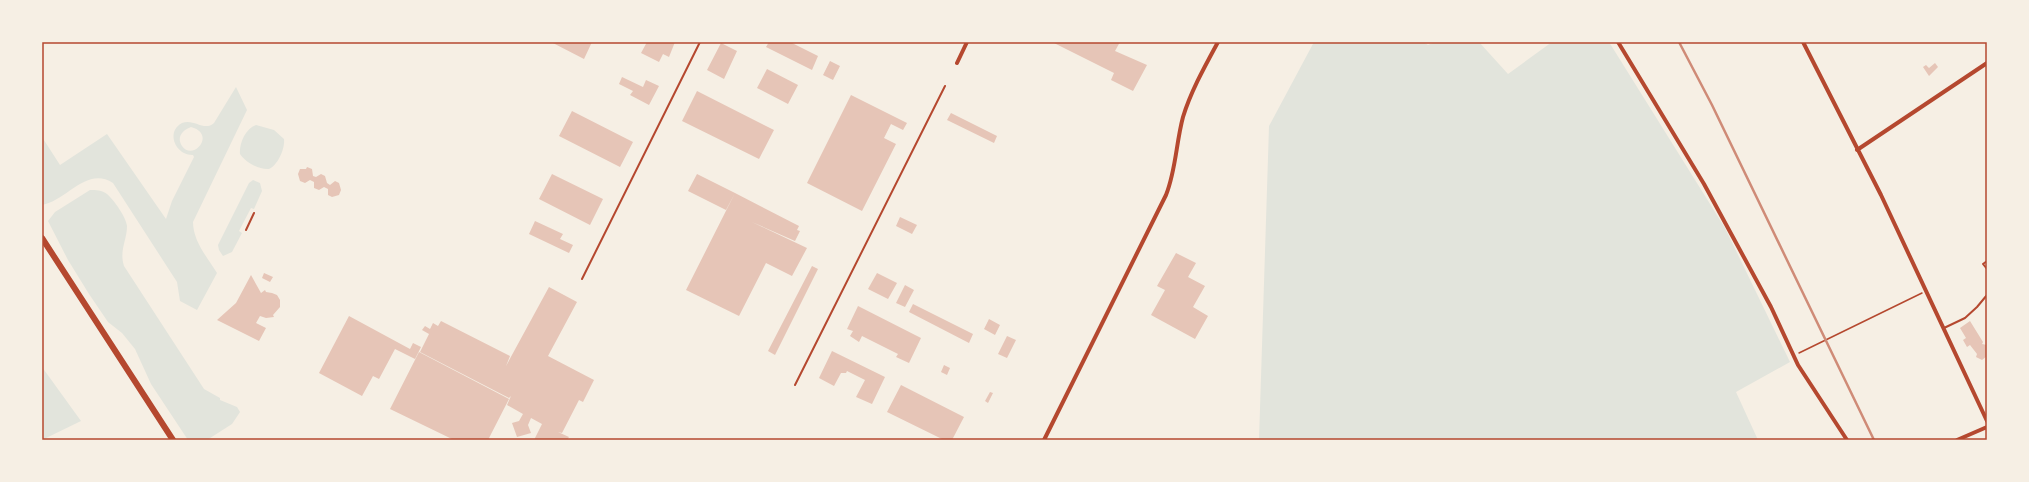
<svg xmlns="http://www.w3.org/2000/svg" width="2029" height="482" viewBox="0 0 2029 482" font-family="'Public Sans',sans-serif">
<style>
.green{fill:#e2e4dc;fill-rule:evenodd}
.building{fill:#e6c5b7}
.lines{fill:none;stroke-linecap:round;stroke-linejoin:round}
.path{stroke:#b5482f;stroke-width:1.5}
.service{stroke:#b5482f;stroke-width:2}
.minor{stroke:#b5482f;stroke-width:4}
.secondary{stroke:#b5482f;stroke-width:6}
.rail{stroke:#cf8b77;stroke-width:2.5}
.neatline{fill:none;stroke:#b5482f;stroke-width:1.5}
</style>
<rect width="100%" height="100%" fill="#f6efe4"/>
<!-- green -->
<path class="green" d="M1314,42h109l5,3 7,-3h44l29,32 44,-32h57l116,186 65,134 -54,30 22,48h-499l10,-314z
M236,87l11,23 -54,112c0,19 14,35 24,51l-20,37 -17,-9 -3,-19 -64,-99c-27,-17 -46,18 -71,22v-68l18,28 47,-31 59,85 6,-18 22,-44 -1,-2c-17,1 -28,-23 -11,-32 12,-5 22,9 32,0zM191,127c26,7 2,35 -9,19 -6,-9 1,-16 9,-19z
M256,125l18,5 10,9c1,10 -6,26 -15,30 -10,1 -24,-7 -29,-15 -1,-10 5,-25 16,-29z
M253,180l7,3 2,8 -8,18 -3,-1 -12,23 3,2 -10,19 -9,4 -4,-6 -1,-5 31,-62z
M90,190c6,0 12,0 17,4 7,6 19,23 20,32 0,14 -8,25 -3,40l80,123 16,9v2l17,7 3,5 -8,12 -25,16h-19l-37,-56 -16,-35 -13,-16 -14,-11 -19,-28 -21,-34 -20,-39 7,-9z
M42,367l39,54 -39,19z"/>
<!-- building -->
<path class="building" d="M551,42h41l-8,17z
M647,42h28l-6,15 -6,-3 -4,8 -18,-9z
M769,42h21l28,14 -6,14 -46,-23z
M1052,42h68l-5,9 32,14 -14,26 -22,-11 3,-7z
M721,43l16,8 -13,28 -17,-9z
M830,61l10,5 -7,14 -10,-5z
M1935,63l3,4 -9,9 -6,-9 3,-2 3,3z
M767,69l31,16 -10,19 -31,-16z
M622,77l21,10 3,-7 13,6 -10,19 -19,-10 3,-4 -14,-7z
M697,91l77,39 -15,29 -77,-38z
M851,95l56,28 -4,7 -12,-6 -7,14 12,6 -34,67 -55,-28z
M572,111l61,31 -13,25 -61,-31z
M951,113l46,23 -3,7 -47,-23z
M307,167l5,2 1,7 3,1 5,-3 4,2 2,7 3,2 5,-4 4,2 2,7 -2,5 -7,2 -4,-2v-6l-4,-2 -5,3 -5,-2v-6l-4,-2 -5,3 -5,-2 -2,-7 2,-5h6z
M552,174l51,25 -13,26 -51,-26z
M697,174l38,19 -9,17 -38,-19z
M735,193l64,33 -2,4 3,1 -5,10 -43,-19 55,26 -15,28 -26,-13 -27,53 -53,-26z
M900,217l17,8 -5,9 -16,-8z
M535,221l28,13 -3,5 13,6 -4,8 -40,-19z
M1176,253l20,10 -8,14 17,9 -12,21 15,9 -13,23 -44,-24 14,-25 -8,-4z
M812,266l6,3 -43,86 -7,-4z
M264,273l9,4 -3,5 -8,-4z
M877,273l20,10 -9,16 -20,-10z
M251,275l10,18 4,-3 1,2 6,1 5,2 3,5v7l-7,8 1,2 -8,1 -6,-2 -4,7 10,5 -7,13 -42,-21 19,-17z
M905,285l9,5 -9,17 -9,-4z
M549,287l28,15 -29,54 46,24 -11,22 -4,-2 -17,33 -4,-1 11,5 -2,3h-33l8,-16 -11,-6 -3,7 3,8 -14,4 -5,-14 7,-2 4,-7 -16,-9 4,-9 -2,2 -89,-46 9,-18 -7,-4 3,-4 5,3 3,-6 5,3 3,-5 69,35 -4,10z
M913,304l60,30 -4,9 -60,-31z
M858,306l63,32 -12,25 -13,-6 2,-3 -36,-18 -3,6 -9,-6 3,-5 -6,-2z
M349,316l61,33 3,-6 8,4 -6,12 -20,-10 -16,30 -6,-3 -11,20 -43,-23z
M989,319l11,6 -5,10 -11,-6z
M1970,321l13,21 -1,2 5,1v11l-5,4 -6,-3 1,-3 -7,-9 -3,2 -4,-7 3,-2 -6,-10z
M1007,336l9,4 -9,18 -9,-4z
M832,351l53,26 -13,27 -16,-7 9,-17 -18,-9 -1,2h-5l-7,13 -15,-8z
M419,352l90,47 -21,41h-34l-64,-31z
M944,365l6,3 -3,7 -6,-3z
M901,385l63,32 -12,23h-8l-57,-28z
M990,392l3,1 -5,10 -3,-2z"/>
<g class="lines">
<!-- path -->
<path class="path" d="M1799,353l123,-60"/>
<!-- service -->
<path class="service" d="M246,230l8,-17
M1987,261l-4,3 4,5
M582,279l118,-237
M1944,328l21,-10 12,-11 10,-12
M795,385l150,-299"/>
<!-- minor -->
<path class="minor" d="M1618,42l86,142 67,123 27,58 49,75
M1803,42l78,153 106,226
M957,63l10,-21
M1857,150l130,-87
M1044,440l122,-245c10,-25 10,-52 17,-78 8,-26 22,-51 35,-75
M1957,440l30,-13"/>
<!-- secondary -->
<path class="secondary" d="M42,238l131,202"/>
<!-- rail -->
<path class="rail" d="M1679,42l33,63 162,335"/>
</g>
<!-- border -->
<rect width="2029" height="482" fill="none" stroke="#f6efe4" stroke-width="86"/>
<rect x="43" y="43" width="1943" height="396" class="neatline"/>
</svg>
